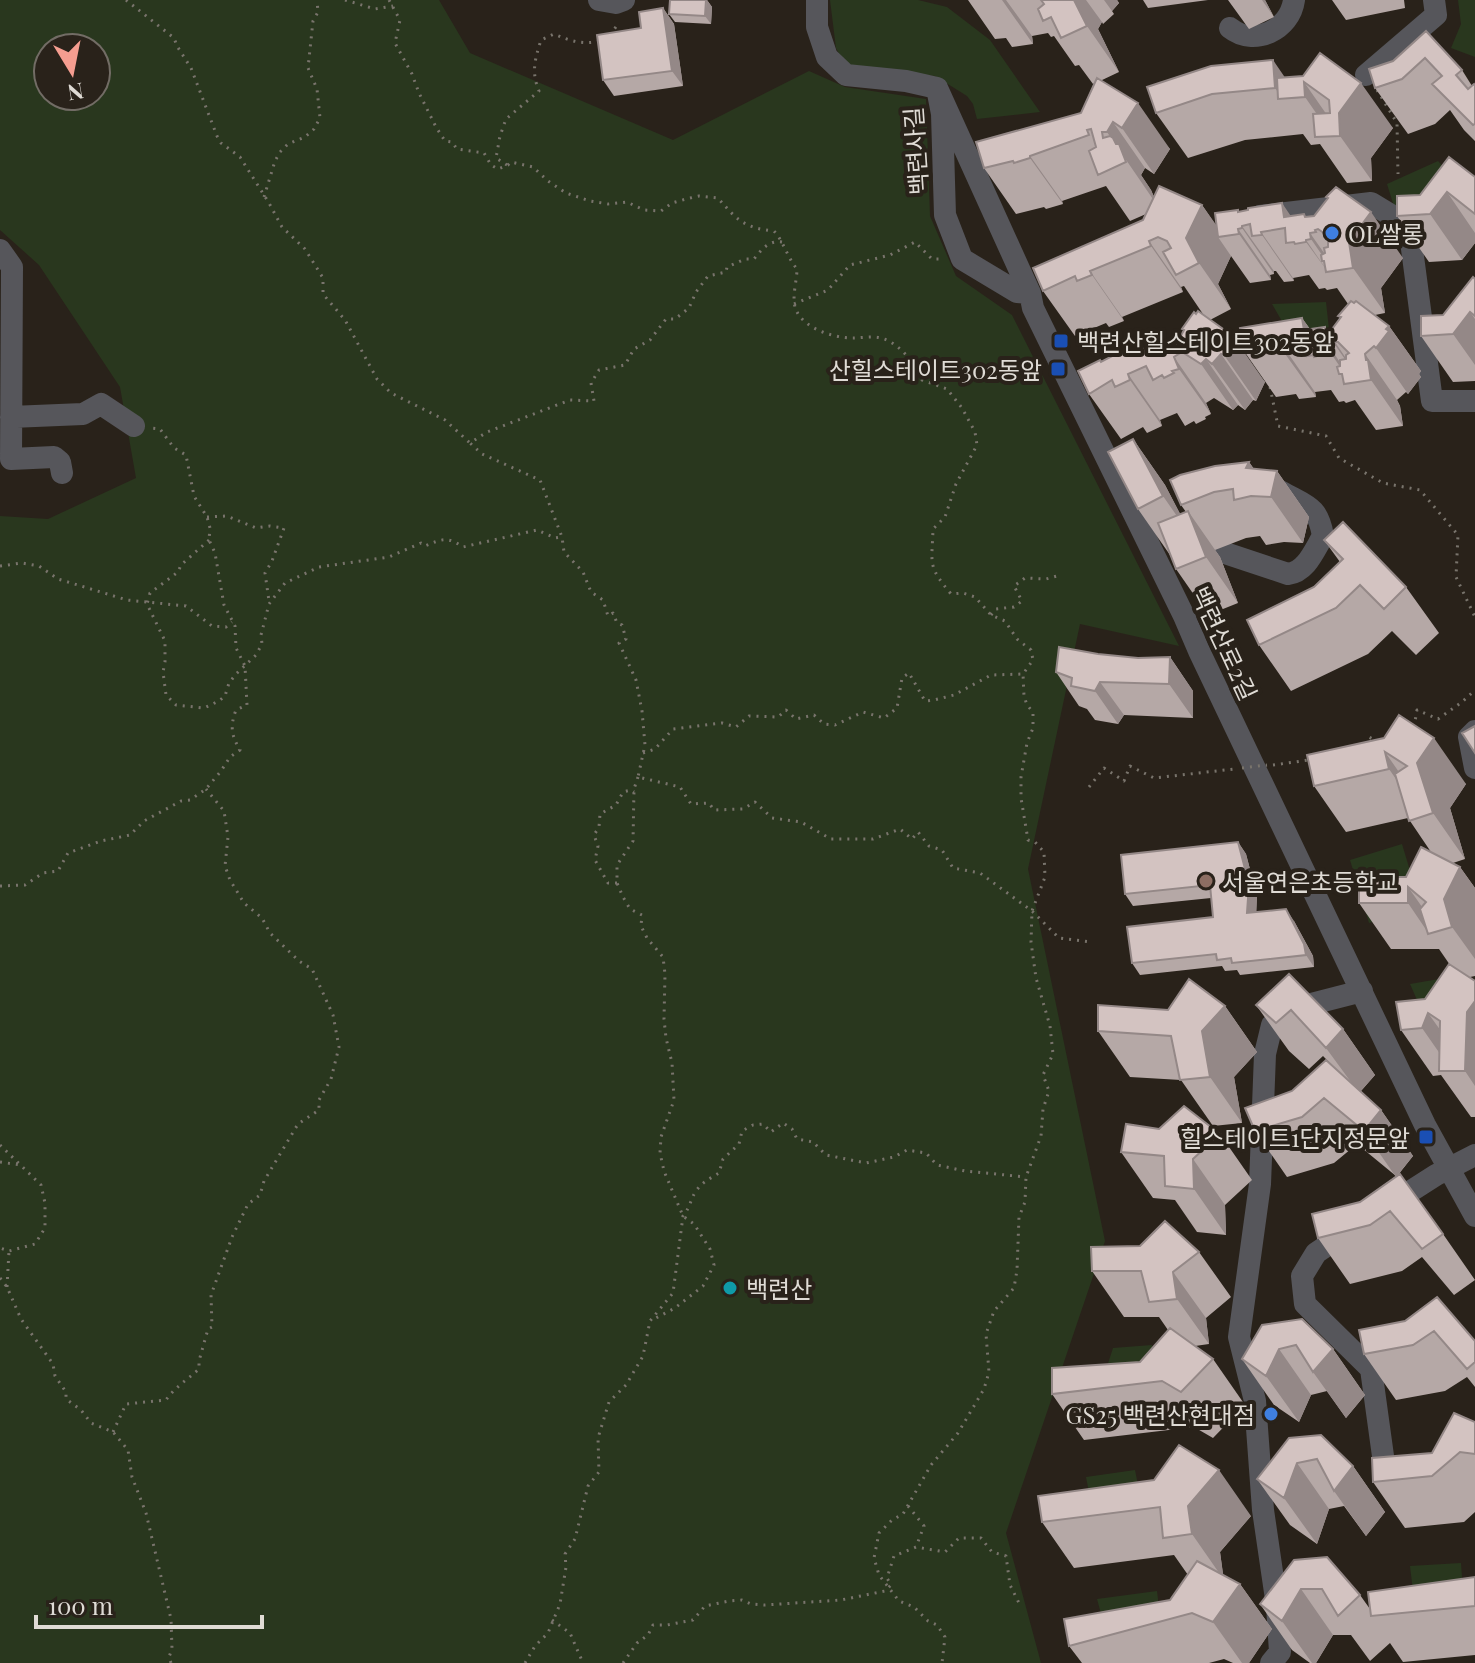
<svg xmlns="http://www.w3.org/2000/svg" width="1475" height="1663" viewBox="0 0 1475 1663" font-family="'Playfair Display','Noto Sans KR',serif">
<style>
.green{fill:#29371e;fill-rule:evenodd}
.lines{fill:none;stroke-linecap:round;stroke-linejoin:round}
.path{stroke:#79746c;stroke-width:3;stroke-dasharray:2 6;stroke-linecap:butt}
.minor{stroke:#56565b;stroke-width:22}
.path-bridge{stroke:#79746c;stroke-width:3;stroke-dasharray:2 6;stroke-linecap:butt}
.wall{fill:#b5a8a6}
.shaded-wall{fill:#948887}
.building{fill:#d3c3c1;stroke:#948887;stroke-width:2}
.shop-dot{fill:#3f7fe0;stroke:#29221a;stroke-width:3}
.transit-dot{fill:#1a4fb4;stroke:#29221a;stroke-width:3}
.education-dot{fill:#8d6e63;stroke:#29221a;stroke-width:3}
.culture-dot{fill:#0f9aa8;stroke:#29221a;stroke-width:3}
.labels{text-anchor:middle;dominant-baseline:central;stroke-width:8;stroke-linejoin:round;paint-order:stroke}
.street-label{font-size:24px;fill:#dfdbd5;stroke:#29221a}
.poi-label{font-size:24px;fill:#dfdbd5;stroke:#29221a;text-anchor:start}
</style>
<rect width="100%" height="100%" fill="#29221a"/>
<!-- green -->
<path class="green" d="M0,0h439l31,53 203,87 136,-69 36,16 81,12 4,117 26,60 56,39 167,331 -99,-22 -52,245 77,372 -99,292 35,130h-1041v-1147l48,3 88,-41 -16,-91 -81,-122 -39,-35zM48,48h48v48h-48z
M830,0h88l29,7 43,33 50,72 -63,7 -4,-15 -6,-8 -32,-20 -78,-8 -13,-5 -8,-15z
M1458,0h17v57l-24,-9 10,-24z
M1438,161l19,20 -61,32 -9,-29z
M1326,302l4,36 -47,-15 -11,-19z
M1402,844l19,63 -52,16 -19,-63z
M1439,979l-14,39 -15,-34z
M1152,1345l5,37 -56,3 12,-37z
M1135,1470l7,35 -49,8 -7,-36z
M1461,1563l3,43 -49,2 -5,-42z
M1157,1591l4,32 -55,9 -9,-33z"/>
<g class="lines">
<!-- path -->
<path class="path" d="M126,0l48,38 3,8 14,22 26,68 4,7 19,14 29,46 13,24 23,22 18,29v16l22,26 32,59 14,14 54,27 25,23
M345,0l30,9 18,-3
M389,0l11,20 -5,23 17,31 7,19 17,34 9,14 7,1 5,7 27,4 7,12 7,4 10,-4 3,-3 22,5 15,14 18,12 24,8 18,3 19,-2 17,8 17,1 11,-8 14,-4 13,-3 19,2c19,22 26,30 56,33 10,11 13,26 23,38 0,11 -5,27 -2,38 6,21 38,31 58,31 10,0 21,-3 31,1 17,6 31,25 38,41l25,9 15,19 13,24 2,13 -21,39 -11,33 -12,12c-1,36 -6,36 18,65l12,-1 12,4 16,18 14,6 12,18 14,11 2,10 -10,14 1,22 3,9 6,7v16l-6,15 -6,34v21l7,42 7,2 9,10 1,25 -13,34 -1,31 5,36 14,48 3,28 -10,21 6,16 -6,18 -2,27 -15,41 -1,25 -6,15 -2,53 -3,18 -20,23 -8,23 3,38 -5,17 -26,44 -27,32 -28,49 -11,6 -13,13 -5,25 5,17 20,26 15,6 14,14 9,4 8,12 -3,26
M610,35l8,-11 -1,-2
M1377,90l20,33 1,51
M507,165l-11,-7 4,-22 6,-17 33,-28c-8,-19 -4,-32 2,-51l13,-6c16,7 29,11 46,7
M264,197l11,-36 5,-9 8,-8 17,-7 9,-8 6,-11 -3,-29 -9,-21 5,-47 5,-9 -1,-12
M782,242c-13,-2 -20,7 -28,17h-9l-18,8 -1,5 -18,4 -12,16 -7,16 -14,11h-9l-16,21 -16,9 -9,16 -26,5 -8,13 3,18 -24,-1 -83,32 -17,11 12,11 58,26 22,57 2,15 19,20 8,20 12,8 5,16 5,-3 4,10 5,2 4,14 -7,4 17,37 6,31 3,34 -7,32 42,10 11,17 18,-1 5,7 29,-1 12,-7 17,16 29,4 30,17h42l27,-10 12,10 6,-7 11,14 13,4 11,18 27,5 52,38 27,27 33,4
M794,304l34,-14 22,-25 40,-10 25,-13 17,17h9
M1270,387l8,39 48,10 13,22 44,25 37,7 38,45 -2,42 19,40
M207,517l20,-1 29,12 14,-2 14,2 -12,33 -7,12 4,28
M209,540l-28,25 -3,7 -28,21 -3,11 18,37v21l-2,10 3,23 10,10 28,3 15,-7 6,-5 4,-13 7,-9 20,-19 6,-11 -1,-9 8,-31 16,-21 34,-16 70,-10 32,-14 4,3c17,-7 22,-10 38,1l74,-17 18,8 7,-1
M0,566l22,-3 17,3 19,13 69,21 59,6 26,20 14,1 6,-5
M991,615l5,-6 18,-2 8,-6 -8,-15 11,-8 21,1 11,-3
M1414,727l3,-17 21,9 24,-17 13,-12
M1367,744l2,-7 7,4
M643,753l12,-4 18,-20 49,-6 14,4 13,-11 29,1 8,-7 10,9 18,-4 10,9 11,1 28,-13 21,6 13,-10 5,-30 7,-5 16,28 9,-1 20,-5 37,-20 32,-1
M1273,765l36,-5
M638,777l-4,12 -1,52 -16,24v18l6,14 7,12 12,6 -1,11 6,12 16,19 2,17 -1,45 2,19 6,25 2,37 -13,37 -1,16 4,18 19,45 11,8 16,25 4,16 -11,21 -28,22 -21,11
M1089,787l15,-19 20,13 6,-15 24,12 80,-9
M617,883h-9l-13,-23 3,-14 -4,-11 5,-8 1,-13 16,-9 7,-13 8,-2 3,2
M0,886l25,-1 18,-12 15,-2 10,-18 33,-12 29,-6 14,-14 37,-20 9,-1 16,-11 15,-18 9,-14 10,-7c-9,-15 -10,-24 -4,-40l11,-5 -2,-39 -9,-18 -1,-22 -11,-21 -9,-52 -6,-13 1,-12 -3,-11 -13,-21 -8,-41 -12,-7 -14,-19 -10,-1
M0,1145l41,40 4,18v25l-10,16 -26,7 -9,-3
M0,1162l21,3
M0,1278l7,9 14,32 32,45 2,12 11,16v7l15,11 10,13 22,9 15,18 4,27 14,36 25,106 1,30 -3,8 2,6
M7,1287l2,-36
M113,1432l13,-28 40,-4c9,-13 21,-20 33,-31v-8l9,-32 4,-2 -1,-32 21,-58 16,-33 12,-9 4,-14 34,-57 21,-14v-10l12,-21 8,-32 -6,-32 -21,-46 -13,-8 -29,-28 -8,-15 -18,-15 -14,-23 -5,-14 3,-29 -4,-26 -18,-22
M908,1506l16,20 -8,21
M552,1620l18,13 13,30
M525,1663l10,-17 13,-13 12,-29 6,-37 -1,-13 10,-15 13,-53 11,-14 -1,-34 11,-36 17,-17 17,-29 7,-35 23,-28 10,-77c8,-10 7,-16 13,-25 6,-9 15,-13 23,-18l4,-14 16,-15 3,-13 11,-6 10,-1 8,8 12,-9 9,6 5,10 16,3 13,13 40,8 28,-6 13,-7 19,3 11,12 28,6 61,6
M623,1663l14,-20 11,-8 5,-10h14l26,-5 12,-14 24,-5 13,-1 9,4 14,1 76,-5 44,-9 6,-6 -4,-7 7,-22 22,-9 29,5 14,-14h22l11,14 14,4 4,29 9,18"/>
<!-- minor -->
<path class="minor" d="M599,0l17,3 8,-3
M817,0v27l10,30 19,18 60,6 31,7 5,26 3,101 17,44 55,33 13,1
M1230,28c24,19 60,2 64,-28
M1366,75l70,-60 -2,-15
M937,88l93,205 3,15 151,308 15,35 226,474 50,91
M1260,216l111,-13 38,23 23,175h43
M0,250l12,17 -1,192 43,-2 6,5 2,11
M11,417l72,-3 18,-10 33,22
M1191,563l31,-11 66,22c18,-2 26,-23 35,-38 -5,-30 -16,-30 -41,-44
M1475,731l-6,6 6,31
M1386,1207l50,-32 39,-20
M1347,1232l-31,21 -14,23 3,28 66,65 12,87
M1271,1663l9,-11 -3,-46 -14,-96 -8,-109 -16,-64 21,-153 5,-130 7,-29 24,-17 66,-17"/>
<!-- path-bridge -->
<path class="path-bridge" d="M1242,768l25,-3"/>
</g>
<!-- wall -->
<path class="wall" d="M707,0l5,7 -1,17 -36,-2 -6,-8z
M968,0h149l2,3 -7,8 2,3 -11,10 -1,-2 -4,7 21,43 -19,9 70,68 -16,25 -9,-6 -4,7 10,15 3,7 48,8 15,22 21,-17 1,2 52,4 13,-2 2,3 97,41 -22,30 4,25 -10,2 14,11 32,45 -2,3 2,3 -13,17 -2,-2 -9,8 3,6 3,20 -27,4 -21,-30 -9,3 -2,-2 -5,1 -8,-12 -16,2 1,5 -17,2 -3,-5 -20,3 -32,-46 58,-33 8,11 15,-2 2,2h5l8,-11 -2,-2 10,-12 -11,-16 -10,2 -2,-2 -6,1 -10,-14 -16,3 1,3 -10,1 -8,-11h-2v3l-4,1 1,5 -21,3 -19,-27 -13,28 13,25 -21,11 55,62 -9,19 -3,-1 -8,10 -7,-5 -5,5 -19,-12 -8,5 5,11 -6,3 1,2 -10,5 -2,-3 -9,5 -8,-13 -17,7 2,6 -15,7 -4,-6 -22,12 -32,-45 13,-32 37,-20 8,12 21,-7 9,-4 7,-12 -2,-2 23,-12 -21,-31 -3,1 2,5 -61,25 2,4 -15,6 -3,-4 -31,13 -32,-45 100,-71 3,-6 -16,7 -24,-35 -44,15 1,3 -17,5 -2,-2 -28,7 -32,-46 97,-55 13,-30 -1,1 -14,-19 -4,1 -21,-30 -3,1 -3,-4 -16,3 1,8 -21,3 -6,-9 -11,1z
M1143,0h65l-60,8z
M1228,0h37l9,17 -25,12z
M1332,0h72l1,8 -59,12z
M663,8l11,16 9,62 -69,10 -11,-16 38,-52z
M1426,31l36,39 10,16h3v55l-11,-11 -14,-20 -15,14 -27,10 -33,-46 18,-27z
M1303,76l90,52 -22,30 1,23 -25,2 -27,-39 -9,1 -8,-11 -58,6 -57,18 -32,-45 -9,-26z
M1475,177v66l-13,17 -33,2 -32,-46 23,-21z
M1475,279v102l-22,1 -32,-46 22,-21z
M1133,439l32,46 15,29 6,-2 -5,-7 68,-43 5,7 23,2 32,46 -6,26 -19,-1 -18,3 -6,-9 -14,2 -31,12 5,7 18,46 -30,12 -32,-46 -6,-14 -32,-46z
M1324,540l82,47 33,46 -23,22 -24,-24 -24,23 -77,37 -32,-46 55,-58 26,-25z
M1098,654l40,4 32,-1 23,34v27l-69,-3 -6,9 -23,-4 -8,-11 -8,-3 -23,-34z
M1384,738l82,46 -16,24 15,51 -12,4 7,4 15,21v88l-5,1 5,4v136h-4l-30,-42 -8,1 -32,-46 49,-65 -11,-16h-48l-32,-46 47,-26 25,-25 -23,-34 -62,14 -32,-46z
M1238,842l8,12 11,42 -1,16 38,9 19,35 1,11 -74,8 -3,-5 -12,1 -3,-5 -82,9 -8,-12 81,-46 -2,-19 -78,8 -8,-12z
M1289,974l54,55 32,46 -14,16 20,19 32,46 -15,19 45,59 32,46 -21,15 -32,-38 -20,14 -52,13 -32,-46 42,-36 36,-26 -39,-32 -23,19 -47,14 -32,-46 37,-40 40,-26 -9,-9 -14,13 -20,-18 -33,-46z
M1225,1006l32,46 -23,25 8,46 -29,3 -32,-46 -51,-3 -32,-46 70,-21z
M1159,1129l61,5 32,46 -27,25 1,30 -29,-3 -22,-32 -22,-2 -32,-46z
M1199,1252l32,45 -25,21 3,26 -14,2 18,13 32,46 -32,33 -19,-11 -110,13 -32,-46 88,-32 28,-32 -9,-13h-35l-32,-46z
M1405,1321l70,20v46l-8,-10 -22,14 -49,9 -32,-46z
M1262,1325l71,24 32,46 -19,23 -19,-27 -16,4 -12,27 -25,-17 -32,-46z
M1475,1422v90l-11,10 -59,6 -32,-46 59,-29z
M1289,1438l64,28 32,46 -19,24 -22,-30 -15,3 -12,35 -27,-19 -33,-46z
M1038,1496l213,20 -31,36 3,23 17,9 32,45 -23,34h-16l-9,-4 -15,4h-127l-13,-17 101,-46 18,-25 -14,-20 -100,13 -32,-46z
M1294,1560l66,35 10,14 105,-32v78l-72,7 -13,-19 -20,18 -19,-26h-18l-17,28h-6l-18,-13 -32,-46z"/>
<!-- shaded-wall -->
<path class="shaded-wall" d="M707,0l5,7 -1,17 -6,-8z
M1002,0h4l26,36 1,8z
M1074,0h12l16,22 -4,7 21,43 -32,-46z
M1104,0h13l2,3 -7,8z
M1262,0h3l9,17z
M663,8l11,16 9,62 -11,-15z
M1273,60l26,38 -16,1 -8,-11z
M1304,82l32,46 -4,8 -27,-39z
M1361,83l32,45 -22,30 1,23 -32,-45 -1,-23z
M1138,103l32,46 -16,25 -32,-46z
M1113,122l32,46 -4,7 10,15 8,18 -52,-76z
M1030,156l32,45 1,3 -33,-46z
M1447,192l28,41v10l-13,17 -32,-46z
M1282,203l25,37h-1l22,32 -22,-30 -22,-25z
M1202,205l22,31 -6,1 13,19 -13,28 13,25 -32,-46 -13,-25z
M1371,212l32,46 -22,30 4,25 -32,-45 -4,-26z
M1242,226l32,45v3l-32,-46z
M1238,229l32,46 1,5 -32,-46z
M1261,232l32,46 1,3 -32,-46z
M1310,233l26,37 -3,1 -22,-32z
M1149,241l32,46 2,5 -32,-46z
M1090,271l32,46 2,4 -32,-46z
M1470,312l5,7v46l-22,-31z
M1302,318l25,35 -23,-23z
M1389,326l32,45 -2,3 2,3 -13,17 -32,-46z
M1325,327l11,15h-1l27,40h-1l-26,-37 -10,-15z
M1233,336l32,46 -9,19 -32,-46z
M1283,346l32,46 1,5 -33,-46z
M1329,346l25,37h-3l-21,-31z
M1221,354l32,46 -8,10 -33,-46z
M1365,354l32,46 3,6 3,20 -32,-46z
M1174,357l32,46 5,11 -32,-45z
M1206,359l32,46 -5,5 -32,-46z
M1128,374l32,46 2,6 -32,-46z
M1133,439l32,46 30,57 -32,-46z
M1249,462l22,32 6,-23 32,46 -6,26 -32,-46 -25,-29z
M1188,511l32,46 18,46 -32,-46z
M1170,657l23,34v27l-24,-34z
M1100,682l24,33 -6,9 -23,-33z
M1434,738l32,46 -16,24 15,51 -32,-46 -16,-50z
M1385,752l32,46 4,17 -32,-46z
M1238,842l8,12 11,42 -1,29 -9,-12z
M1460,867l15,21v71l-23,-32 -8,-28z
M1408,887l31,44 -10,3 -21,-31z
M1286,909l8,12 19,35 1,11 -8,-12z
M1475,1001v85l-10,-15 2,-59z
M1225,1006l32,46 -23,25 8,46 -32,-46 -8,-46z
M1428,1013l33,46 -9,12 -30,-43z
M1343,1029l32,46 -16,18 -33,-45z
M1381,1110l32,46 -17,21 -32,-46z
M1193,1159l32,46 1,30 -32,-46z
M1173,1272l33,46 3,26 -32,-45z
M1279,1349l32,46 -12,27 -33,-46z
M1333,1349l32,46 -19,23 -33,-46z
M1297,1463l32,46 -12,35 -33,-46z
M1353,1466l32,46 -19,24 -32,-45z
M1219,1470l32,46 -31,36 4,28 -32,-46 -4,-28z
M1240,1584l32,45 -23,34h-7l-29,-41z
M1301,1589l32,46 -17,28h-4l-30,-42z"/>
<!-- building -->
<path class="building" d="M670,0h36l-1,16 -36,-2z
M1041,0h33l13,26 -26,12 -10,-21 -8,4 -5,-12 6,-5z
M663,8l9,63 -69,9 -6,-45 44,-7 -2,-16z
M1426,31l36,39 -6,5 12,14 6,-5 1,2v38l-2,1 -41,-41 10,-8 -17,-18 -23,21 -27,9 -6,-19 24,-8z
M1320,53l41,30 -22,30 1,23 -25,1 -2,-23 17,-1 -1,-13 -25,-18 1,15 -27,2 -1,-21 26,-2z
M1273,60l2,28 -63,6 -56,19 -9,-26 64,-21z
M1097,78l41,25 -16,25 -9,-6 -6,10h-5l1,6 7,-2 3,2 3,6h3l7,18 -28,13 -9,-24 7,-4 -5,-18 -4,1 2,5 -59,21v2l-16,5 -1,-2 -29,7 -8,-26 105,-29z
M1449,157l26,20v37l-28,-22 -17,22 -33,2v-20l23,-1z
M1159,186l43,19 -16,33 13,25 -23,12 -13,-23 8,-4 -4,-7 -9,-4 -9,4 2,5 -61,25 2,4 -15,6 -2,-5 -32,15 -10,-23 110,-48z
M1336,187l35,25 -22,30 4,26 -27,4 -2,-11h-2l-1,-6 4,-2 -1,-5 4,-1v-5l6,-2 -16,-11 -3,1 1,2 -6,1 1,6 -5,1v2l-11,2 -1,-2 -8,1 -1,-15 -24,4 1,3 -10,1 -2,-12 -8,2v2l-4,1 1,5 -21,3 -3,-24 23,-3v2l10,-2v-2l34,-5 2,14 20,-3 1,3 9,-1 14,-18 -2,-1z
M1473,277l2,2v37l-5,-4 -17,22 -32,2v-20l22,-1z
M1351,301l3,2 2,-2 33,25 -3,3 3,2 -13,17 -2,-2 -9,8 1,6h2l3,20 -27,4 -2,-10h-3l-2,-7 3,-1v-6l6,-1v-4l3,-2 -11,-11h-3v3l-6,1 1,6 -16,5 -1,-2 -6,1 -3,-13 -21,3v5l-16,2v-5l-23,3 -4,-23 62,-10 2,12 21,-3v3l7,-1 9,-12 -3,-1z
M1198,311l35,25 -9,19 -3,-1 -9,10 -6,-5 -5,5 -19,-12 -8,5 5,12 -7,2 2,2 -10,5 -2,-3 -9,5 -7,-14 -18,8 2,6 -15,7 -3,-7 -23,14 -11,-23 22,-11 1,2 38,-20 7,13 20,-11 2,3 9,-4 7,-13 -2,-1 12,-17 2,2z
M1133,439l30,57 -25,13 -30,-57z
M1249,462l-3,6 31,3 -6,26 -20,-1 -17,4 -1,-11 -19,3 -33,13 -11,-25 10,-5 35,-9z
M1188,511l18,46 -30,12 -18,-46z
M1343,522l63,65 -22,22 -24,-24 -24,23 -77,37 -12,-25 67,-33 29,-28 -19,-19z
M1059,647l39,7 40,4 32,-1 -1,27 -69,-2 -5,9 -24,-5 1,-8 -16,-6z
M1399,715l35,23 -17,25 16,50 -24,8 -14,-47 12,-8 -22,-14 4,17 -75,17 -7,-31 77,-17z
M1475,726v27l-13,-20z
M1238,842l11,42 -2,29 39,-4 18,35 2,11 -74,8 -1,-5 -14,2 -1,-6 -84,9 -5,-36 86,-10 -3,-32 -85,9 -4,-39z
M1421,847l39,20 -16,32 8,28 -24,7 -8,-25 6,-7 -18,-15v16h-49v-26h47z
M1449,964l26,17v20l-8,11 -2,59h-26l1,-50 -12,-8 -6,15 -21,2 -5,-28 29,-3z
M1289,974l54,55 -17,19 -35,-38 -15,13 -20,-18z
M1189,979l36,27 -23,25 8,46 -30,3 -9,-44 -73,-5v-26l70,5z
M1326,1060l55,50 -17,21 -40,-33 -22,19 -47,14 -10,-23 47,-17z
M1184,1106l36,28 -27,25 1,30 -29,-3 -1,-30 -43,-4 5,-28 33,5z
M1400,1174l43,60 -21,15 -32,-38 -20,14 -52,13 -6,-24 48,-12z
M1165,1221l34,31 -26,20 4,27 -28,3 -8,-31h-49l-1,-24 49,-1z
M1437,1297l38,44v21l-8,7 -33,-38 -21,14 -49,9 -5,-24 46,-9z
M1302,1319l31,30 -20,23 -17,-27 -17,4 -13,27 -24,-17 20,-34z
M1170,1328l43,31 -32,33 -19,-11 -110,13v-26l88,-6z
M1454,1413l21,9v32l-15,-2 -28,24 -59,6 -1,-24 60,-5z
M1321,1435l32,31 -19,25 -17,-32 -20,4 -13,35 -27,-19 32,-41z
M1179,1445l40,25 -31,36 4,28 -29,4 -3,-31 -118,15 -4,-26 116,-16z
M1327,1557l33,38 -22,21 -16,-27h-21l-19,32 -22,-17 34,-44z
M1197,1561l43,23 -27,38 -21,-9 -123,33 -5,-27 106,-19z
M1475,1577v29l-104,10 -3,-24z"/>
<!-- markers -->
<g class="shop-dot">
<circle cx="1332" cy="233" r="8"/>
<circle cx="1271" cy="1414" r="8"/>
</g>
<g class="transit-dot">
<rect x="1053" y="333" width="16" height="16" rx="4"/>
<rect x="1050" y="361" width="16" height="16" rx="4"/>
<rect x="1418" y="1129" width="16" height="16" rx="4"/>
</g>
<circle class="education-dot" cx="1206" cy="881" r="8"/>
<circle class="culture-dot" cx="730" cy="1288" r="8"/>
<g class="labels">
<!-- street labels -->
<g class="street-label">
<text transform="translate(915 151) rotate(-94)">백련사길</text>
<text transform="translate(1225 643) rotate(65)">백련산로2길</text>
</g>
<!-- poi labels -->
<g class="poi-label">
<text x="1348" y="233">OL쌀롱</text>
<text x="1077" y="341">백련산힐스테이트302동앞</text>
<text x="1042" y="369" text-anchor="end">산힐스테이트302동앞</text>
<text x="1222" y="881">서울연은초등학교</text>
<text x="1410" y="1137" text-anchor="end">힐스테이트1단지정문앞</text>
<text x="746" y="1288">백련산</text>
<text x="1255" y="1414" text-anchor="end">GS25 백련산현대점</text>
</g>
</g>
<!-- north arrow -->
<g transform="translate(72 72) rotate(170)"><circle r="38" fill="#29221a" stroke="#726c65" stroke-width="2"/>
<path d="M0-6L14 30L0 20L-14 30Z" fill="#f59d90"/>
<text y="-12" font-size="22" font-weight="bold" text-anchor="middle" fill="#dfdbd5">N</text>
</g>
<!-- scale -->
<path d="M36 1615v12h226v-12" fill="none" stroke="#dfdbd5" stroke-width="4"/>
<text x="48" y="1615" font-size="24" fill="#dfdbd5" stroke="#29221a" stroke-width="6" paint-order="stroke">100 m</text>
</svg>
